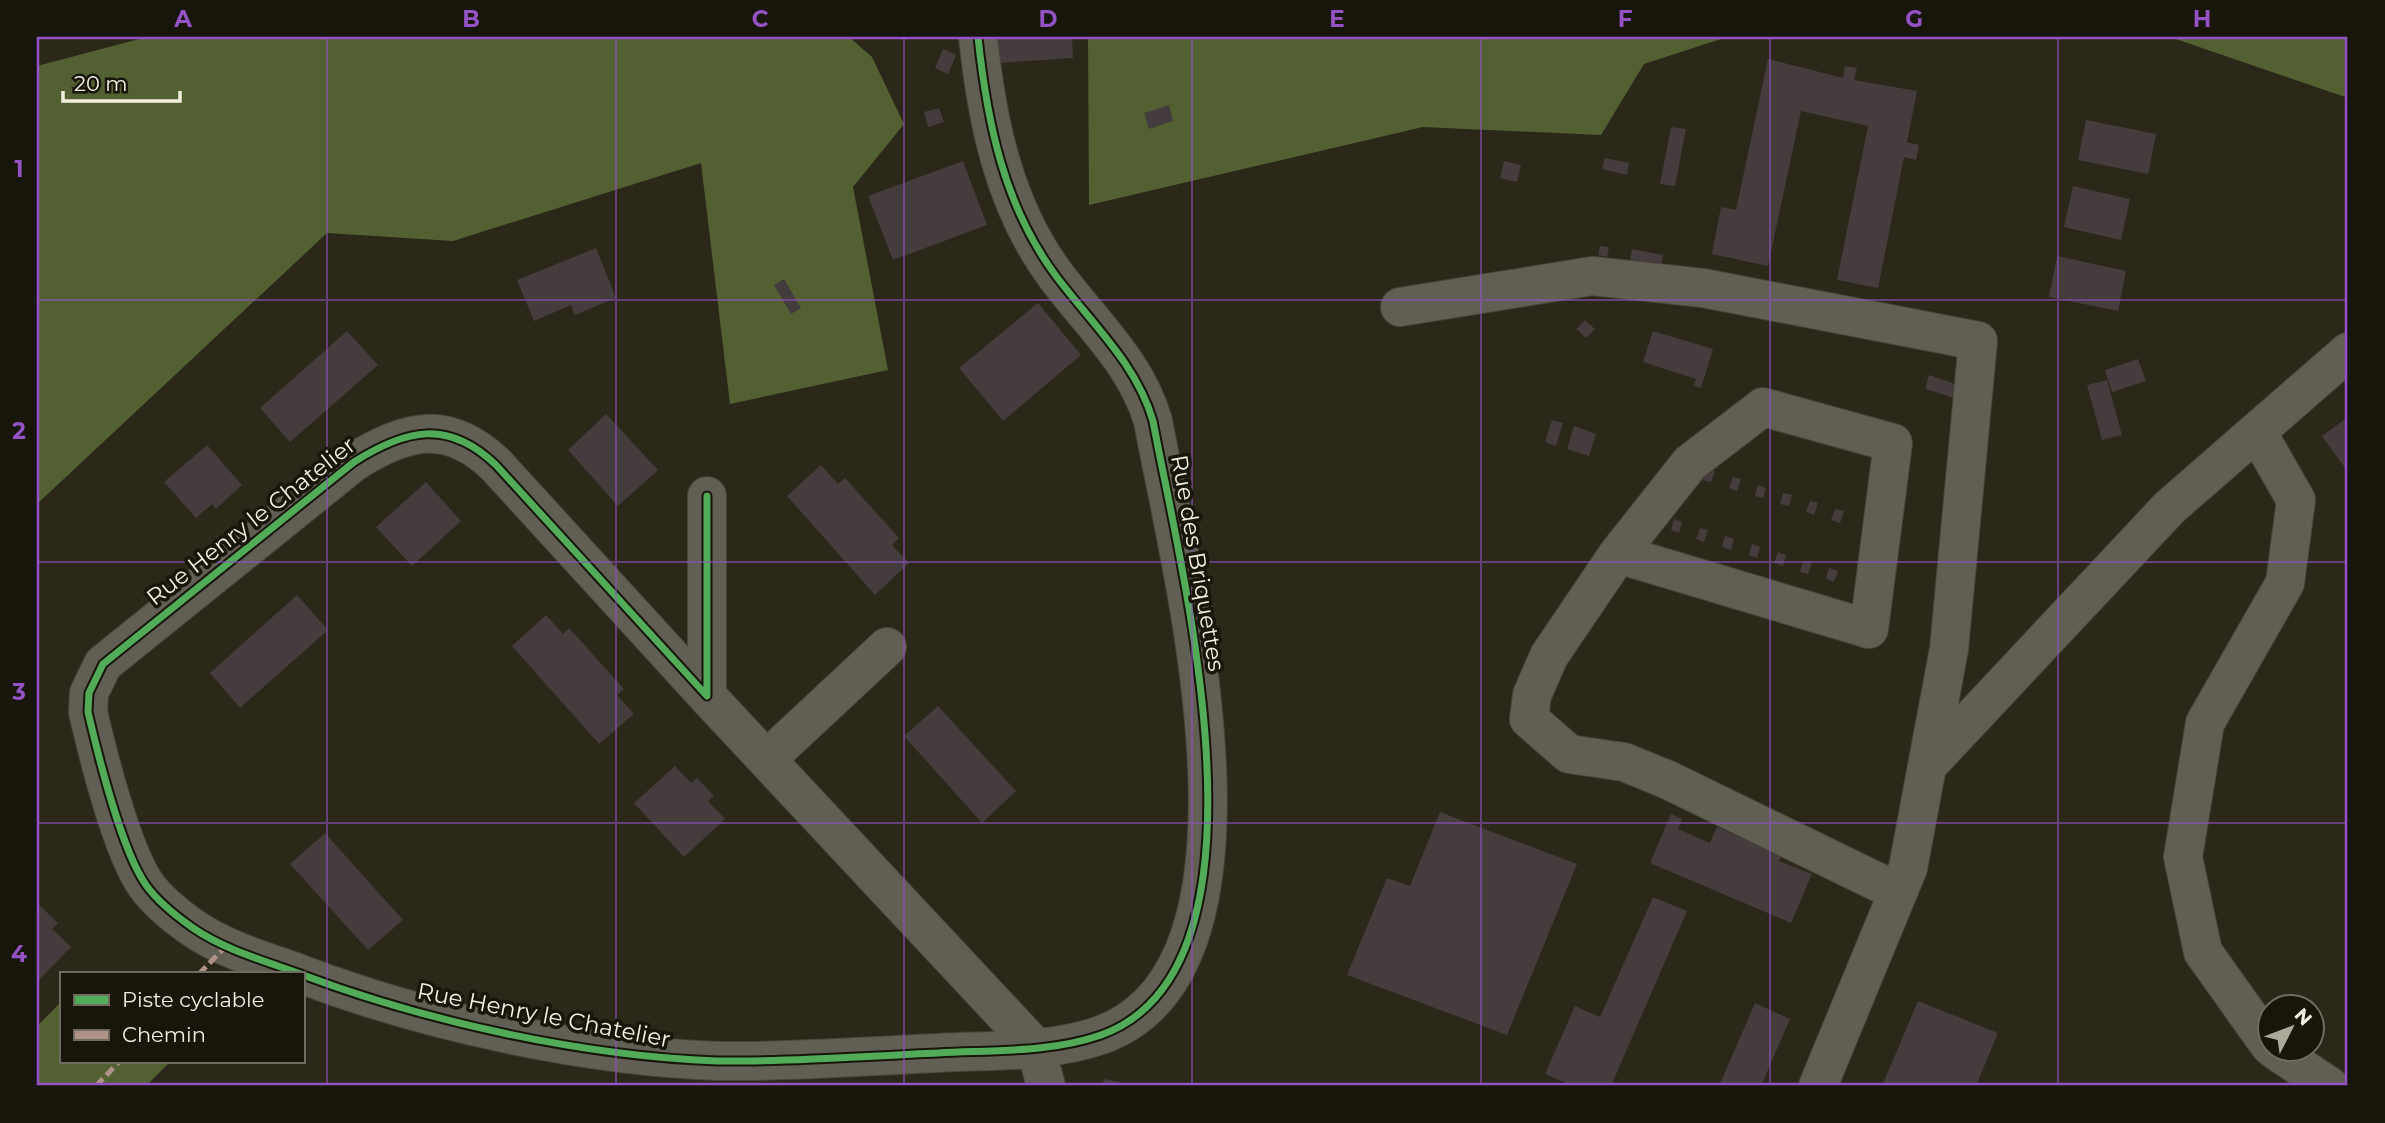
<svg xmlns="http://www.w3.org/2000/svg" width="2385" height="1123" viewBox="0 0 2385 1123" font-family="Montserrat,sans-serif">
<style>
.forest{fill:#526032}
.building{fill:#443c3d}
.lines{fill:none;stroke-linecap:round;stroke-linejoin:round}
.minor-casing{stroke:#484539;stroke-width:40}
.minor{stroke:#615e54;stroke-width:38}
.quiet{stroke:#af9288;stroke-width:5;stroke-dasharray:10 5;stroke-linecap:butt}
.cycleway-casing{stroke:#18150a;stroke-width:11}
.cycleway{stroke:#51ab58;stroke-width:7}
.grid{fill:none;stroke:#9353c5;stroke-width:2;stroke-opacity:0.55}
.labels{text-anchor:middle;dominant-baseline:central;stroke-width:7;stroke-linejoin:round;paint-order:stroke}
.street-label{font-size:23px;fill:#f2efdf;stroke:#18150a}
.neatline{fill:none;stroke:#9353c5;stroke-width:2.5}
.grid-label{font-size:23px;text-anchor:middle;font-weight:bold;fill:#9353c5}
</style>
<rect width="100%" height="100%" fill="#2b281a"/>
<!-- forest -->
<path class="forest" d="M147,37h702l23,20 32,67 -51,63 35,183 -158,34 -29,-241 -248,78 -126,-8 -290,271v-438z
M1088,37h639l-83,27 -43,71 -178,-8 -334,78z
M2170,37h178v61z
M61,1002v60h109l-24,24h-109v-60z"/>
<!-- building -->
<path class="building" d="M996,37h76l1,21 -75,5z
M943,49l13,6 -8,19 -13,-6z
M1768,59l75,19 2,-12 12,2 -3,12 63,11 -10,51 12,3 -3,15 -12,-3 -26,131 -41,-8 31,-154 -67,-15 -33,155 -56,-12 9,-47 15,3z
M1169,105l4,16 -24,8 -5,-16z
M939,108l5,14 -16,5 -4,-15z
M2086,120l70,14 -8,40 -70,-14z
M1671,127l15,2 -11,57 -15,-2z
M1605,158l24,5 -2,12 -25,-6z
M963,161l24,64 -94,35 -25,-64z
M1504,161l17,4 -4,17 -17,-4z
M2073,186l57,13 -9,41 -57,-13z
M1600,246l9,1 -2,10 -9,-2z
M596,248l20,50 -41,17 -4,-10 -37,16 -17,-41z
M1632,249l31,6 -4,18 -30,-6z
M2057,256l69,15 -8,40 -69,-14z
M784,279l17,29 -10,6 -17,-29z
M1038,303l43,52 -78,66 -44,-53z
M1585,320l10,9 -9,9 -10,-9z
M347,331l31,34 -88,77 -30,-34z
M1653,331l60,18 -12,39 -7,-2 2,-7 -53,-17z
M2138,359l8,22 -34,11 -7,-22z
M1929,375l32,11 -3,13 -33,-10z
M2107,380l15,55 -20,5 -15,-55z
M606,414l52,56 -40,36 -50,-56z
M2348,417v55l-26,-36z
M1552,420l11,3 -7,23 -11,-4z
M1574,426l22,8 -7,22 -22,-7z
M207,445l35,40 -26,24 -4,-5 -16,14 -32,-36z
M821,465l17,19 7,-6 54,60 -7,7 17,18 -34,32 -88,-99z
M1707,469l8,2 -4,11 -8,-2z
M1733,477l8,2 -4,12 -8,-3z
M426,482l35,39 -49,45 -36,-39z
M1758,485l8,3 -3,10 -8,-2z
M1783,493l9,2 -3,11 -9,-2z
M1810,501l8,2 -4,12 -8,-3z
M1835,509l9,2 -4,12 -9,-3z
M1674,519l8,3 -3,11 -8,-3z
M1700,528l8,2 -4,12 -8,-3z
M1725,536l9,3 -3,11 -9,-3z
M1752,544l8,3 -3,11 -8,-3z
M1778,552l8,3 -3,11 -9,-3z
M1803,561l9,2 -4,11 -8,-2z
M1829,568l9,3 -4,11 -8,-3z
M297,595l31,35 -88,78 -30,-35z
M546,615l17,19 6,-6 55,61 -7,6 17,19 -35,30 -87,-98z
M938,706l78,85 -34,32 -78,-87z
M675,766l16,17 6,-5 17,18 -6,5 17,18 -41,38 -50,-54z
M1440,812l137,52 -70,171 -160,-60 40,-97 23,8z
M1671,814l11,5 -4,10 32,14 7,-16 65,28 -3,6 33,13 -21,49 -141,-60z
M325,833l78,87 -35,30 -78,-86z
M1653,897l34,14 -76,175h-38l-28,-12 30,-68 25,11z
M37,903l21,20 -6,6 19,18 -32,33z
M1918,1001l80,32 -22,53h-94z
M1755,1003l35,16 -29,67h-42z
M1104,1079l30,6v1h-32z"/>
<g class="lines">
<defs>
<path id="minor" d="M1400,307l192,-31 111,12 275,53 -29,308 -41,219 -90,218
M2257,432l39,68 -11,83 -80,140 -22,134 20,95 67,94
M1618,554l251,75 24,-186 -130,-36 -73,56 -72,91 -69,102 -17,39 -3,24 40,35 55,8 42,17 232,113
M707,696l329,352 10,38
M767,759l120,-112
M1927,766l243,-259 178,-155
M301,974c-36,-13 -76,-24 -108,-46 -17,-12 -35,-26 -47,-43 -24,-34 -48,-130 -58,-173l1,-19 14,-29 251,-202c52,-33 94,-43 142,3l211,231v-200
M303,975c125,47 280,81 414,86 74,1 148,-5 221,-8 53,-3 112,0 163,-18 186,-67 78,-471 52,-614 -17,-58 -61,-97 -97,-145 -52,-70 -69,-154 -78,-239
M2275,1050l54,36"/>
</defs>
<!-- minor casing -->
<use href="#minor" class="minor-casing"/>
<!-- minor -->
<use href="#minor" class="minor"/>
<!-- quiet -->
<path class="quiet" d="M199,974l27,-28
M96,1086l23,-24"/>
<defs>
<path id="cycleway" d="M301,974c-36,-13 -76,-24 -108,-46 -17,-12 -35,-26 -47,-43 -24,-34 -48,-130 -58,-173l1,-19 14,-29 251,-202c52,-33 94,-43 142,3l211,231v-200
M303,975c125,47 280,81 414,86 74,1 148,-5 221,-8 53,-3 112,0 163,-18 186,-67 78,-471 52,-614 -17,-58 -61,-97 -97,-145 -52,-70 -69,-154 -78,-239"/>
</defs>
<!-- cycleway casing -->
<use href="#cycleway" class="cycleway-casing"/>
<!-- cycleway -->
<use href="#cycleway" class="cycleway"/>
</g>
<!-- grid -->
<path class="grid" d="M327,37v1049M616,37v1049M904,37v1049M1192,37v1049M1481,37v1049M1770,37v1049M2058,37v1049M37,300h2311M37,562h2311M37,823h2311"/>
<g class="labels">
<!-- street labels -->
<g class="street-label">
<text transform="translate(251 521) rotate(-38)">Rue Henry le Chatelier</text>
<text transform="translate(1198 563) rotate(80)">Rue des Briquettes</text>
<text transform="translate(544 1015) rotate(11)">Rue Henry le Chatelier</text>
</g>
</g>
<!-- border -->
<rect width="2385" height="1123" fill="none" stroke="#18150a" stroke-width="77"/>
<!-- legend -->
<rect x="60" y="972" width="245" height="91" fill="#18150a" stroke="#6f6c5f" stroke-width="2"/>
<rect x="74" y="995" width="35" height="10" fill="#51ab58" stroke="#6f6c5f" stroke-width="2"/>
<text x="122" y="1007" font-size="21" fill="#f2efdf">Piste cyclable</text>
<rect x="74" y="1030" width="35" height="10" fill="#af9288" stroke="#6f6c5f" stroke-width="2"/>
<text x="122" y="1042" font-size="21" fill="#f2efdf">Chemin</text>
<!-- north arrow -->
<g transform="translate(2291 1028) rotate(48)"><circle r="33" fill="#18150a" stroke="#6f6c5f" stroke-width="2"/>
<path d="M0-5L12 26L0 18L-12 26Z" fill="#aca99a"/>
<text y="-10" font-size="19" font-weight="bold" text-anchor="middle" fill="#f2efdf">N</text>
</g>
<!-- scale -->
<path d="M63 91v10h117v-10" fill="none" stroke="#f2efdf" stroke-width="3.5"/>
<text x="74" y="91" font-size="21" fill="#f2efdf" stroke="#18150a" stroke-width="5" paint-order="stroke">20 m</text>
<rect x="38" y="38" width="2308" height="1046" class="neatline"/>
<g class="grid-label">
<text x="183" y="27">A</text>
<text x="471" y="27">B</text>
<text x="760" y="27">C</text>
<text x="1048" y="27">D</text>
<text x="1337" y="27">E</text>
<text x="1625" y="27">F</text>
<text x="1914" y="27">G</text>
<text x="2202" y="27">H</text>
<text x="19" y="177">1</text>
<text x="19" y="439">2</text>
<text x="19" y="700">3</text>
<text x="19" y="962">4</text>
</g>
</svg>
